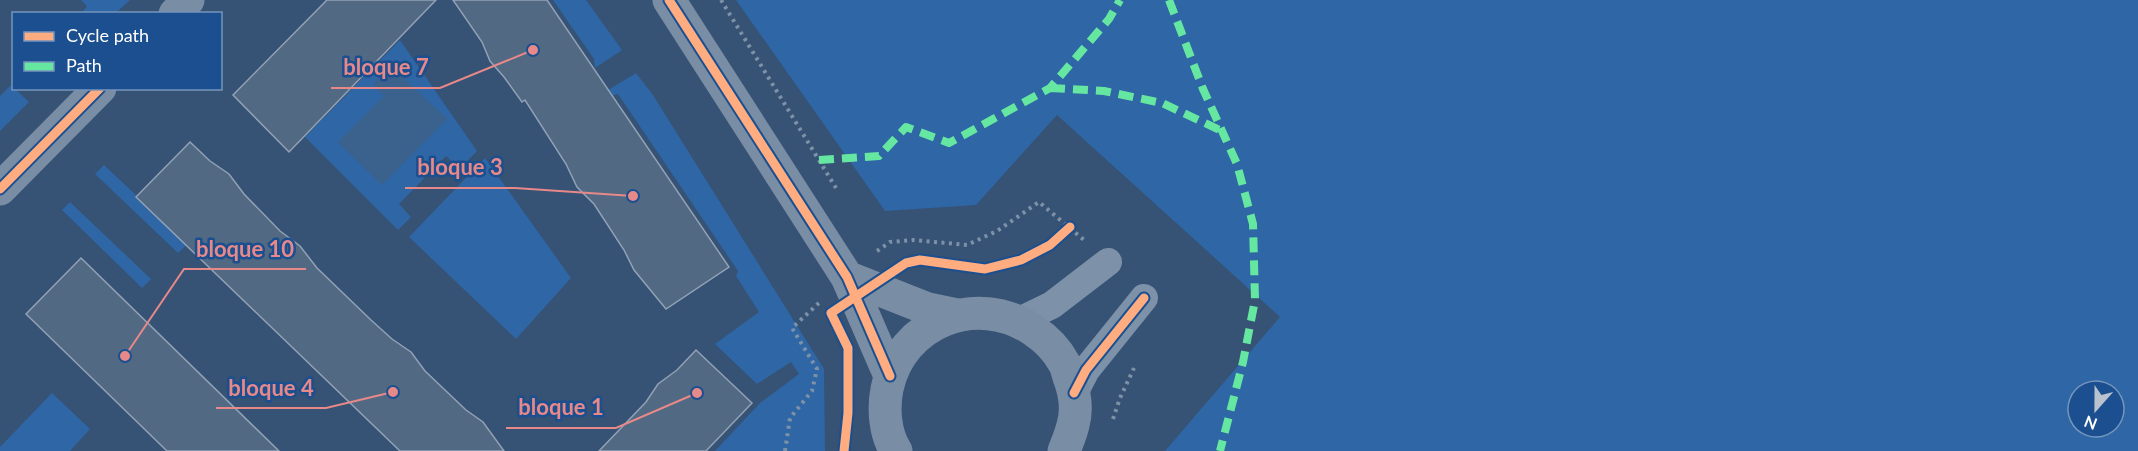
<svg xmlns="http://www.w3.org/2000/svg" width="2138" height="451" viewBox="0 0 2138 451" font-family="Lato,sans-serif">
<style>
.green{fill:#2f66a5;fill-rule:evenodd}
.water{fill:#3b618d}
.building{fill:#526984;stroke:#92a2b6;stroke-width:1.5}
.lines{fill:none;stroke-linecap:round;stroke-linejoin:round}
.path{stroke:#7d92a8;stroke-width:4;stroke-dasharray:3 4.5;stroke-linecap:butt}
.street{stroke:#7d92a8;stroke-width:28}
.secondary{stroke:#798da4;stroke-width:33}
.quiet{stroke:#66e7a1;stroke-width:8;stroke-dasharray:15 8;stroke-linecap:butt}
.cycleway-casing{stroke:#1b4f8f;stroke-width:13}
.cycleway{stroke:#ffac80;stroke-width:9}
.leader{fill:none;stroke:#e88989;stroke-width:2}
.callout-dot{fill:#e88989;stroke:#1b4f8f;stroke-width:2}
.callout-label{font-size:22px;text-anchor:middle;font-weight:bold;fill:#e88989;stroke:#1b4f8f;stroke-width:5;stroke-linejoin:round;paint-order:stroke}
</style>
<rect width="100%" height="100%" fill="#365274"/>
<!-- green -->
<path class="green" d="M81,0h49l-14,13 -35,1 6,-8z
M553,0h33l36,50 -27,18 -1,-9z
M736,0h1402v451h-973l115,-134 -223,-202 -81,90 -91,6zM2078,391h36v36h-36z
M400,40l77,111 -17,18 -14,-13 -47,48 12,13 -13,13 -93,-93z
M636,73l17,22 171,274 1,82h-110l45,-48 39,-29 -8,-12 -34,22 -42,-40 44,-32 -23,-36 2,-5 -120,-177 -7,2 -3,-6z
M11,85l18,17 -29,29v-35z
M485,158l86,120 -55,61 -107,-102z
M104,165l84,79 -10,9 -83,-79z
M70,202l81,77 -9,9 -80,-78z
M52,393l38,36 -20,22h-70v-4z"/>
<!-- water -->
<path class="water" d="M391,66l56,53 -65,66 -44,-43 46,-46 -11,-12z"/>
<!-- building -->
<path class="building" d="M327,0h109l-147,152 -56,-57z
M453,0h94l182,267 -63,42 -32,-39 -10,-20 -30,-46 -17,-17 -11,-23 -41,-64 -3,2 -18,-25 -14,-16 -8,-19z
M190,142l20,19 19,13 15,20 36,37 20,15 17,22 54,52 21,19 19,13 14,19 41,39 17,12 21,29h-104l-264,-254z
M81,258l198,193h-112l-141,-137z
M696,350l56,53 -46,48h-107l47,-49 12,-18 19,-14z"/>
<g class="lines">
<!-- path -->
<path class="path" d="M721,0l115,188
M877,251l13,-9 24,-2 53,5 30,-14 42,-29 45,38
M1113,419l7,-21 14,-30
M785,451l5,-33 22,-27 5,-22 -25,-41 28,-26"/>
<!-- street -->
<path class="street" d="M1019,321l33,-16 56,-43
M1074,393l12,-23 58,-72"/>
<!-- secondary -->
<path class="secondary" d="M669,0l178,277 43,99
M175,14l13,-14
M0,189l100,-101
M847,277l81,32 29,6
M896,451c-11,-17 -13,-42 -9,-62 14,-67 89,-97 146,-59 12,8 24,20 31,33 3,5 4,12 6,17 5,14 7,31 3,45 -2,9 -6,18 -9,26"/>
<!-- quiet -->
<path class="quiet" d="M1169,0l34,89 34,75 16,60 2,76 -12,62 -23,89
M1050,88l54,3 58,12 60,28
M819,160l60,-4 27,-29 43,16 101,-55 59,-69 11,-19"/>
<defs>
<path id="cycleway" d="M669,0l178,277 43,99
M0,189l100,-101
M1074,393l12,-23 58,-72
M844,451l4,-38v-65l-17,-35 75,-50 14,-3 65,9 36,-9 29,-15 20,-18"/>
</defs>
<!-- cycleway casing -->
<use href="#cycleway" class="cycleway-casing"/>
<!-- cycleway -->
<use href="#cycleway" class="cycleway"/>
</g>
<!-- callouts -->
<path class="leader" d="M533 50L440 88H331M633 196L515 188H405M125 356L184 269H306M393 392L326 408H216M697 393L616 428H506"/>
<g class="callout-dot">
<circle cx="533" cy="50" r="6"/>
<circle cx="633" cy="196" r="6"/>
<circle cx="125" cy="356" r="6"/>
<circle cx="393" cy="392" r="6"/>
<circle cx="697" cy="393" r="6"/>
</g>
<g class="callout-label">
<text x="386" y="75">bloque 7</text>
<text x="460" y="175">bloque 3</text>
<text x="245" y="257">bloque 10</text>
<text x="271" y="396">bloque 4</text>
<text x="561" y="415">bloque 1</text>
</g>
<!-- legend -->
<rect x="12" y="12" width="210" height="78" fill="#1b4f8f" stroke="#7695bc" stroke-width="1.5"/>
<rect x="24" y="32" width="30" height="9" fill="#ffac80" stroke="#7695bc" stroke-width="1.5"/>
<text x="66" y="42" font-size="18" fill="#ffffff">Cycle path</text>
<rect x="24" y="62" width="30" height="9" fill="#66e7a1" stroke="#7695bc" stroke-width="1.5"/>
<text x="66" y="72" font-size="18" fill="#ffffff">Path</text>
<!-- north arrow -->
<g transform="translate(2096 409) rotate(201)"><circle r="28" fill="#1b4f8f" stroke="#7695bc" stroke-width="1.5"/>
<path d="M0-4.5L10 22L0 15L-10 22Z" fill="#b9c2ce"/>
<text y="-9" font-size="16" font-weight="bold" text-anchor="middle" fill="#ffffff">N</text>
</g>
</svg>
